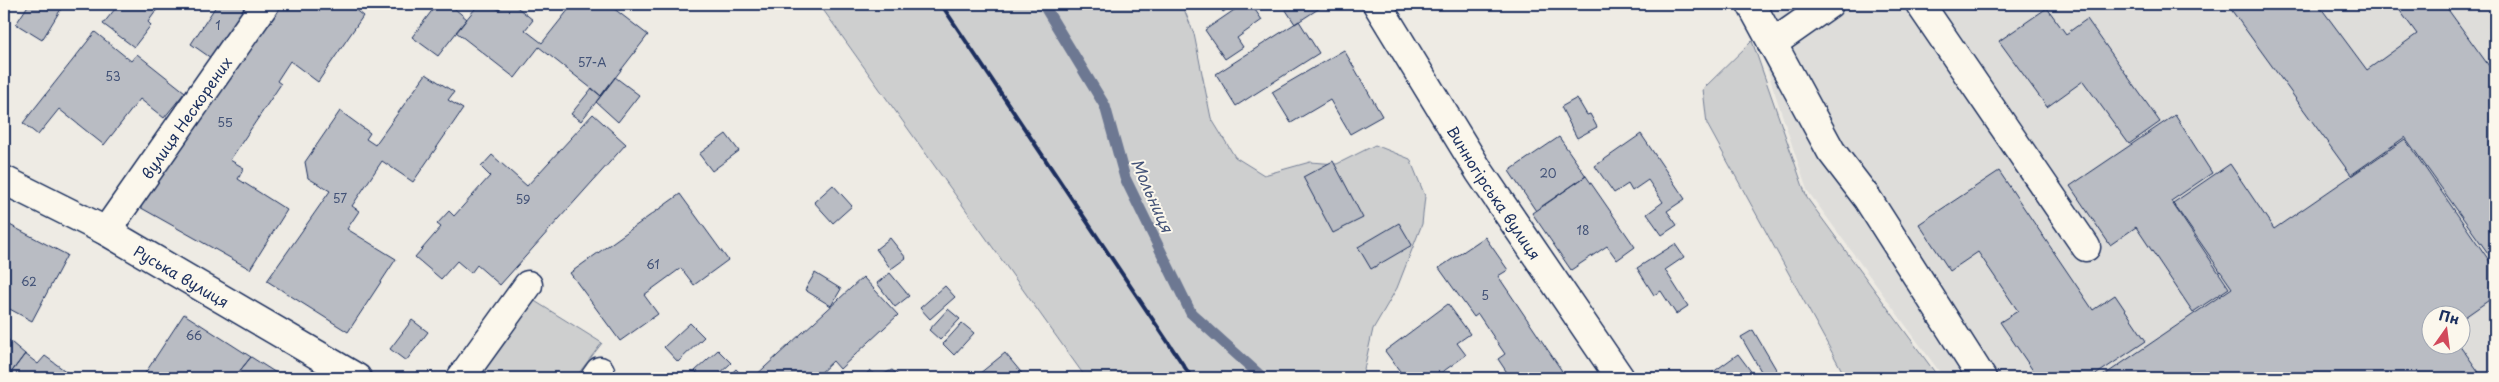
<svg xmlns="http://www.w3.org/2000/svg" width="2499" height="382" viewBox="0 0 2499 382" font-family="'Playpen Sans',sans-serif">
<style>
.built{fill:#deddda;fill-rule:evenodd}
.green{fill:#cecfcf;stroke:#747f96}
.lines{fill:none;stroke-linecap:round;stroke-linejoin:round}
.stream{stroke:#6d7892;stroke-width:11}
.building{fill:#b9bcc3;stroke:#1b2f5e}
.minor-casing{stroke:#1b2f5e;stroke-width:31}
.major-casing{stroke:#1b2f5e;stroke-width:31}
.minor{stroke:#fbf7ec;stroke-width:28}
.major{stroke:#fbf7ec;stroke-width:28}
.rail{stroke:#1b2f5e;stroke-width:4}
.labels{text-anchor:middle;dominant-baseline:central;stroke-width:4;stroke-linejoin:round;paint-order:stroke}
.number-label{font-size:12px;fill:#425277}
.street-label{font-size:15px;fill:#1b2f5e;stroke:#fbf7ec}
.water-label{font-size:16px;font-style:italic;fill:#445378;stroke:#fbf7ec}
</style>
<rect width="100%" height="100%" fill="#eeebe4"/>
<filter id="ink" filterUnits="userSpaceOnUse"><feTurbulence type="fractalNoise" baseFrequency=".02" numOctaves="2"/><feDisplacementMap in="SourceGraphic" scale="10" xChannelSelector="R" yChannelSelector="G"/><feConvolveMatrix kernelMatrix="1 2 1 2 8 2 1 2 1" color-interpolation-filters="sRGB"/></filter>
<g filter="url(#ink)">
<!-- built -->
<path class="built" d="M1736,4h759v374h-551l-137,-188 -49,-148zM2432,314h30v30h-30z"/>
<!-- green -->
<path class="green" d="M819,4h363l12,30 17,84 24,39 29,18 46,-13 27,2 38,-19 35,14 15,37 -3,28 -25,64 -24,41 -11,49h-276z
M1752,41l55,157 132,180h-93l-139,-254 -4,-35z
M533,300l69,43 -27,35h-101z"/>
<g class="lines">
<!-- stream -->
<path class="stream" d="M1043,4l62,102 20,72 66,135 72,65"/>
</g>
<!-- building -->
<path class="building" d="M29,4h35l-22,36 -26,-16z
M119,4h42l-13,18 3,3 -17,22 -31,-23z
M212,4h35l-36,54 -20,-14 25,-38z
M276,4h72l15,12 -45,66 -28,-21 -13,20 4,3 -51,76 14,8 -6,11 49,31 -37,59 -114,-64z
M437,4h12l18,15 -29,37 -26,-19z
M479,4h12l8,6 5,-6h9l20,16 -8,10 17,13 31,-39h35l40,31 -47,61 -62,-49 -24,31 -59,-46z
M1218,4h17l-12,8z
M1243,4h8l11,16 -25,18 6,9 -18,12 -20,-29z
M1282,4h44l-31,20z
M2227,4h91l49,66 50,-36 -22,-30h49l45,62 6,-5v202l-90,-126 -54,38z
M2047,8l19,26 21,-15 73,103 -31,22 -46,-63 -36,26 -48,-66z
M1299,21l20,32 -83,53 -20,-32z
M95,32l36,29 6,-7 48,38 -21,26 -24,-19 -36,46 -45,-36 -21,26 -15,-12z
M1344,50l38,66 -32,18 -20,-34 -39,23 -19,-31z
M426,74l28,18 -6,8 15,9 -50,73 -31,-21 -30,45 7,5 -12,18 49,30 -48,73 -81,-51 63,-90 -22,-13 -3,-16 35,-51 30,22 -4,6 9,6z
M615,77l24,18 -21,27 -22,-20z
M592,88l9,8 -20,25 -10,-7z
M1577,98l10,17 3,-1 7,13 -20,11 -16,-31z
M593,114l33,30 -126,141 -23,-20 -6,8 -14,-12 -16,18 -26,-22 26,-30 -4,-3 12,-13 5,5 36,-40 -9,-9 11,-12 35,31z
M2175,115l37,58 -41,28 58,87 -36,24 -57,-85 -26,18 -40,-59z
M726,134l13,17 -27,20 -13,-17z
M1641,134l44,65 -18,12 10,14 -15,10 -15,-21 16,-12 -15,-22 -16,11 -4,-7 -14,9 -19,-27z
M1559,137l27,39 -50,35 -27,-40z
M2405,139l90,130v27l-33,23v-5h-30v30h27l24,34h-383l132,-90 -59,-85 57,-39 44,65z
M1333,161l30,57 -30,15 -30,-56z
M1999,171l94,139 22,-15 31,46 -55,37h-53l-38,-56 18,-11 -40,-59 -28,19 -31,-47z
M1586,176l49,71 -18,13 -10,-14 -36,24 -39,-57z
M833,185l19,21 -19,17 -19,-21z
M680,194l48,66 -34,25 -13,-17 -37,27 14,19 -38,27 -50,-68z
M4,222l63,33 -35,66 -28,-15z
M1399,223l13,22 -41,24 -13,-22z
M1485,237l23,33 -10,6 64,95 -11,7h-30l-4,-6 -7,5 -12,-18 7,-5 -27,-40 -4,3 -35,-49z
M890,238l16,20 -15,11 -15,-20z
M1675,244l9,13 -19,13 23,36 -12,8 -15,-23 -7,4 -17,-27z
M815,273l26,16 -10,17 -26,-16z
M890,273l19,23 -14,11 -18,-24z
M863,277l35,38 -58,54 -7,-8 -18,17h-62z
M945,286l10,11 -25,22 -10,-11z
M1448,304l22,30 -13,9 9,12 -32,23h-19l-2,-3 -8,3 -20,-27z
M948,309l12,10 -20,21 -11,-10z
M184,314l67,43 -17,21h-92z
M412,320l16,12 -22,29 -16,-12z
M690,323l14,14 -26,25 -14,-15z
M962,323l12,10 -20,22 -11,-11z
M1753,330l27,46 4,-2 3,4h-22l-24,-41z
M5,337l20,17 -18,24h-3z
M718,350l13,13 -16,15h-13l-7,-7z
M1005,353l20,24 -51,1z
M25,354l13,10 7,-8 30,22h-68z
M1738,354l18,24h-51z
M251,357l33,21h-50z
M736,369l9,9h-19z
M2495,369v9h-3l-4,-4z
M870,370l8,7 14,-7 10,8h-39z"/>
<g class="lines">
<defs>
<g id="minor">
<path id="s1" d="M1377,4l102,167 141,207"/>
<path d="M1751,4l80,147 36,47 115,180"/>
<path d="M1920,4l166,243"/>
<path d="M1772,44l57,-40"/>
<path id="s2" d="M106,231l159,-227"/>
<path d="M461,378l67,-93"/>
<path d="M595,378l5,-7"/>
</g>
<g id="major">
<path id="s3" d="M4,180l102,51 251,147"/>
</g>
</defs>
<!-- minor casing -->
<use href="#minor" class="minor-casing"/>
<!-- major casing -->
<use href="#major" class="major-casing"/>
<!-- minor -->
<use href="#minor" class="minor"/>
<!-- major -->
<use href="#major" class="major"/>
<!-- rail -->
<path class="rail" d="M941,4l251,374"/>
</g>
</g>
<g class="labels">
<!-- number labels -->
<g class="number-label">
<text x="218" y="25">1</text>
<text x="592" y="62">57-А</text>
<text x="113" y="76">53</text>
<text x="225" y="122">55</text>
<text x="1548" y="173">20</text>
<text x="340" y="198">57</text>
<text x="523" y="199">59</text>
<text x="1583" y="230">18</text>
<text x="653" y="264">61</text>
<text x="29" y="281">62</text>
<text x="1485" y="295">5</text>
<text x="194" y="335">66</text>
</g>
<!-- street labels -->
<g class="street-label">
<text stroke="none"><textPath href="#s2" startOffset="139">вулиця Нескорених</textPath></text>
<text stroke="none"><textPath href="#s1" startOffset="222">Винногірська вулиця</textPath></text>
<text stroke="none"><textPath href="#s3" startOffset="202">Руська вулиця</textPath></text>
</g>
<!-- water labels -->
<g class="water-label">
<text transform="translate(1153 195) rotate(66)">Мольниця</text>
</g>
</g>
<!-- margin -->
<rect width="2499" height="382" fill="none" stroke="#fbf7ec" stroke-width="20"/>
<rect x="10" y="10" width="2479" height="362" fill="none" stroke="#1b2f5e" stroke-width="2" filter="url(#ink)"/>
<!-- north arrow -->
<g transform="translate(2446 330) rotate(14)"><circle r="24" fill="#fbf7ec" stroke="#a1a7b3"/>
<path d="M0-4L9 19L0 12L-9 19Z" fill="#d1495b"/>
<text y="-8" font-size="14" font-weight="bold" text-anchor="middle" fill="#1b2f5e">Пн</text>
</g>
</svg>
